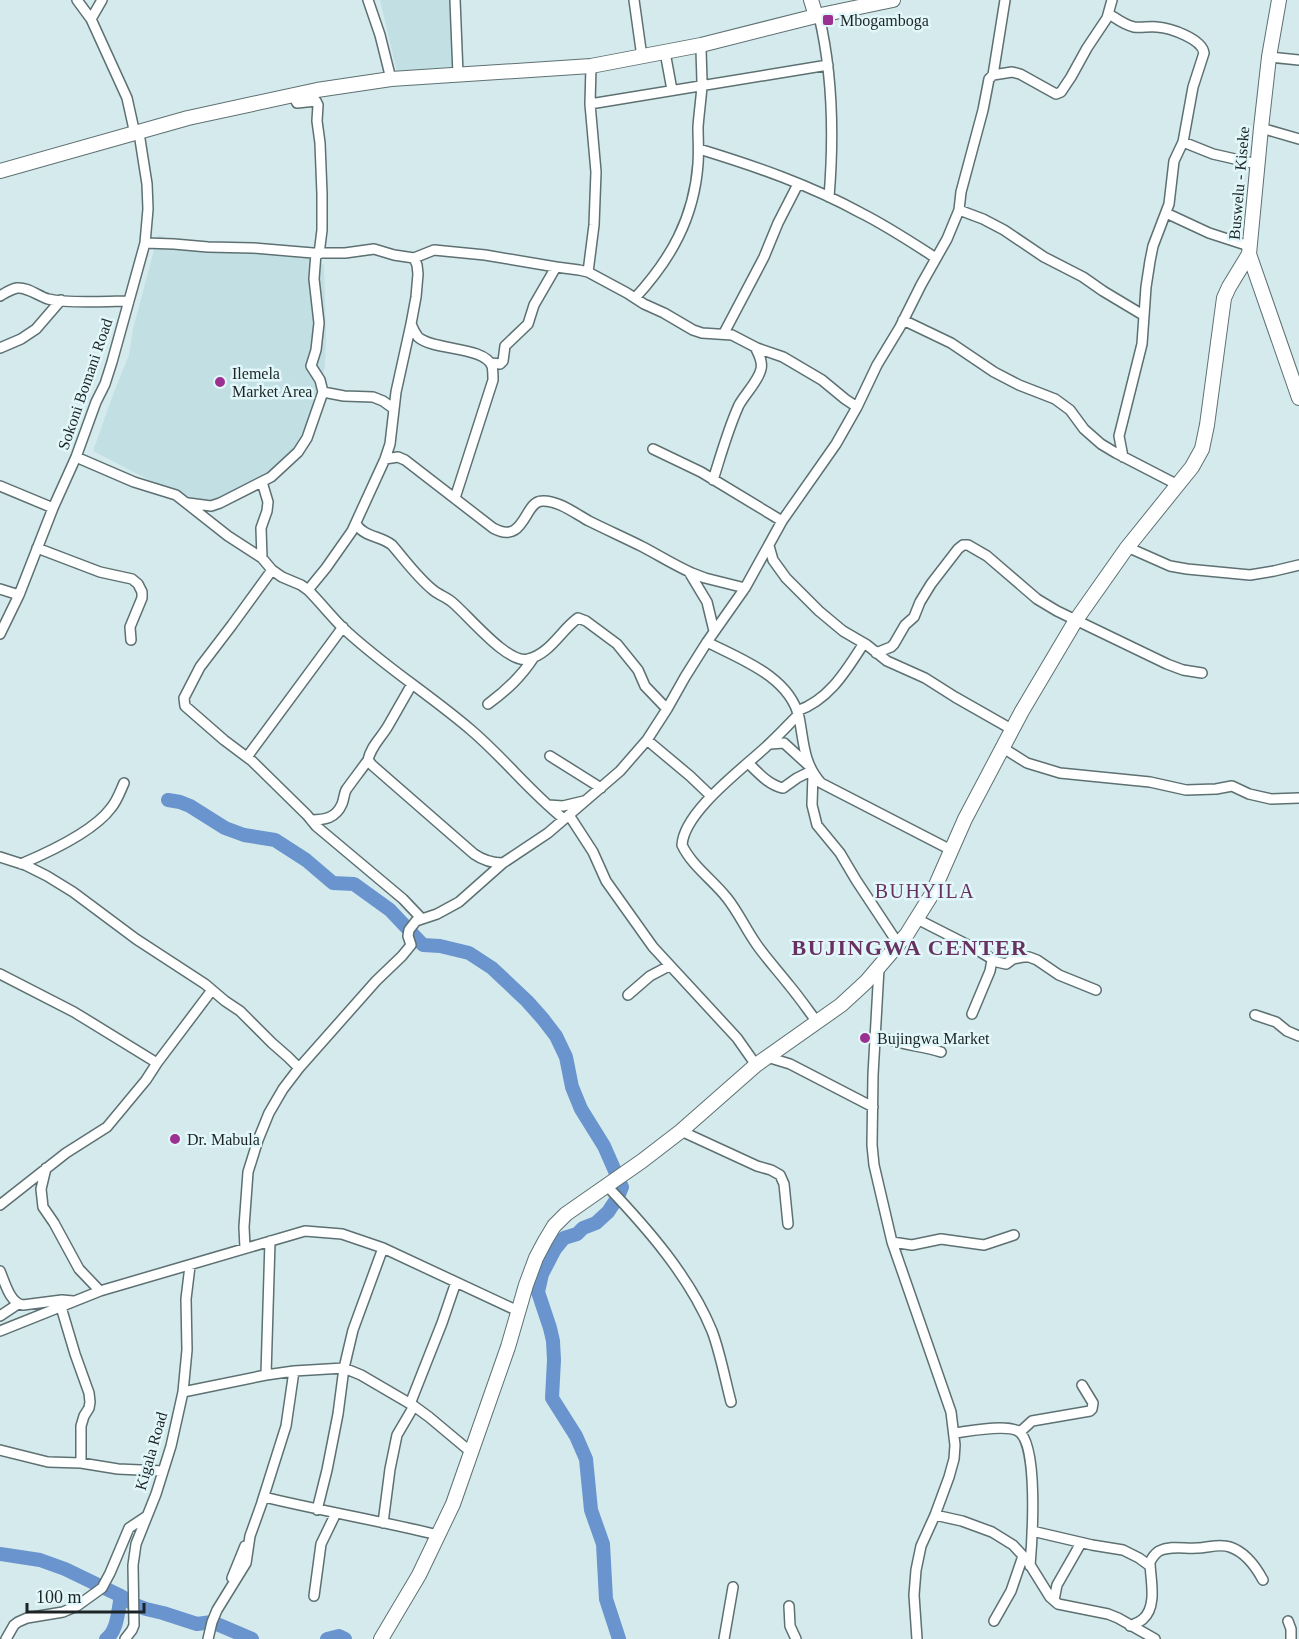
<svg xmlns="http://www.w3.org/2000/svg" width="1299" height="1639" viewBox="0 0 1299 1639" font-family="'Times New Roman',serif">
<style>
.built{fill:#c2dfe3}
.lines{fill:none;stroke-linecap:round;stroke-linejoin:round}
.river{stroke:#6994ce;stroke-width:14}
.street-casing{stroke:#5d7072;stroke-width:12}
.secondary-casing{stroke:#5d7072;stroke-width:16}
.street{stroke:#fff;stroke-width:9}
.secondary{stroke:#fff;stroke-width:14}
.poi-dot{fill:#9b3092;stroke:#e2f7fa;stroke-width:2}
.labels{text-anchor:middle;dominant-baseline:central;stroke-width:5;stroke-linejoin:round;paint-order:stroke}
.poi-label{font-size:16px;fill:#1d2425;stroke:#e2f7fa;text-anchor:start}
.street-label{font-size:16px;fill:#1d2425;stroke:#e2f7fa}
.quarter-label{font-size:20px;letter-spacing:1.5px;fill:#673261;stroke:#e2f7fa}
.district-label{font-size:22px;font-weight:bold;letter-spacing:1.5px;fill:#673261;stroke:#e2f7fa}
</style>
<rect width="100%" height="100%" fill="#d5eaec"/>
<!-- built -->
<path class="built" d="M380,0h69l8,68 -60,4z
M158,235l28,10 124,12 14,8 2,70 -1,31 -6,26 -23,64 -16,19 -67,38 -120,-62 21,-59 15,-37 4,-26z"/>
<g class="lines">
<!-- river -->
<path class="river" d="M168,800l12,2 10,4 35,22 19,7 31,5 31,20 27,23 21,1 36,26 33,35 17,1 29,7 23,15 35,33 16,18 13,17 10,21 6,30 9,22 23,37 18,41 -4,10 -10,15 -12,11 -13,5 -6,6 -13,4 -9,11 -13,25 -4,18 12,36 3,13 1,19 -2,38 24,38 10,23 5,51 12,34 3,55 13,40
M0,1554l40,6 25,9 56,27
M106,1639c12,-8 12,-30 15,-43l12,8 13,5 17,4 34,11 15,-2 40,17
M327,1639l12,-3 6,3"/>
<defs>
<path id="street" d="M77,0l14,19 36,79 8,36
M368,0l12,35 11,44
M455,0l3,74
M634,0l8,57
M1109,14c8,5 15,11 25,13 7,1 16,-1 23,0 14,1 45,12 47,26l-11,34 -10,55 -9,19 -5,43 -16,42 -3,15 -4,26 -4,57 -23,92 4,21
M819,16c14,59 15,120 10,181
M91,19l11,-19
M665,52l7,38
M1269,57l30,3
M993,75l12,-75
M293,95l4,8 19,-2 2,4 -1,16 3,22 2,51v36l-3,24
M590,104l238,-39
M1261,128l38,11
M1183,142l30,12 44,10
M699,149c56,17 111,36 162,64 26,13 50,29 75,45
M959,210l24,9 21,11 40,27 39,20 20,14 40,24
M1166,213l43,20 40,13
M145,243l29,1 34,3 45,1 60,5h32l29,-4 20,6 20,3 20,-8 51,5 71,12 23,3 9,2 39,21 17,11 20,9 29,17 9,3 30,2 25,13 26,9 39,23 23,19 12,8
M588,272l6,-47 2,-53 -6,-68 1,-38
M0,296c5,-3 11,-7 17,-8 11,-1 21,8 31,11 22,5 58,2 81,2
M635,298c36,-39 59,-80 63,-134 1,-13 0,-24 0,-37 1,-14 3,-27 4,-41 0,-14 -1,-28 -1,-41
M903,320l48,23 43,29 25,13 36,14 15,11 14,19 17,15 15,9 62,32
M411,324c2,5 4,9 7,13 16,14 66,9 74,29 1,4 1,10 1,14l-38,118
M724,333l40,-76 14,-34 20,-39
M0,348l21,-9 15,-10 25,-29
M491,363l9,1 3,-3 2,-15 23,-22 6,-19 22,-38
M323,392l21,4 29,1 10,4 11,8
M653,449l48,23 81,49
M76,457l58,25 42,13 52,41 34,22 10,12 10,7 19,8 7,5c12,12 22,25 34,37 40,38 87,67 129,103 33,28 59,62 93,89
M385,459l13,-2 7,3 88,68c32,18 31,-27 49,-27 16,-1 34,13 47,20 18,9 36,17 54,26 17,9 33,19 49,26l13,5 40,10
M713,480c8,-25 15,-51 26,-75 6,-11 20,-25 22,-36 2,-8 -3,-16 -6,-22
M0,486l53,22
M188,503l23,3 9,-3 51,-26 27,-25 9,-14 16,-46 -3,-12 -9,-14 5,-16 3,-27 -5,-44 2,-26
M356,524c8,13 25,12 36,21 13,15 25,32 41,45 6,5 13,7 19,12 16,13 56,63 76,57 22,-5 33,-29 50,-41l8,3 31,23 21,26 7,16 22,23
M769,546l4,14 13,18 33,33 24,20 24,14 20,16 38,17 30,19 58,33
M1127,547l43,19 17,3 63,6 24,-4 25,-6
M37,548l63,24 32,7 6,5 4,8v6l-12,29 1,13
M262,558l-1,-30 6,-17 1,-9 -6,-20
M272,570l-40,55 -32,42 -16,31 1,8 39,34 28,21 55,54 9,11 87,73 19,20
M689,572l18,30 7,29
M0,589l19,6
M308,590l18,-22 26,-37 33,-72 5,-15 6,-52 15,-68 5,-27 2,-23 -1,-9 -3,-7
M0,634l19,-39 34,-87 23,-51 20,-55 9,-18 7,-22 33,-119 3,-34 -1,-25 -8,-51
M707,642c33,17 82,34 92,75 5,25 4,46 22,66l130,67
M876,653l15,-6 3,-3 11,-19 9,-8 6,-15 11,-18 27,-35 5,-4h5l19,11 50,43 20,12 110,53 16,6 19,3
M412,684c-8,14 -16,28 -24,42 -7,12 -17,20 -20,34l4,5 102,89c10,7 18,9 29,9
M488,704c19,-14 33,-27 46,-47
M797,711c32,-11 49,-40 67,-68
M798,715c-10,10 -19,20 -30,30 -23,22 -84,66 -86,100 10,21 31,35 45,53 12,15 19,32 30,47 10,14 21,26 32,40 10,12 19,25 28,37
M647,740l43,36 21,20
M770,744l14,-1 23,21
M1003,748l24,15 33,10 90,9 36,8 30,-1 16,-3 17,8 22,5 28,-1
M550,756l51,32
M247,757l96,-130
M748,763c10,9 20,22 35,25l14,-10 14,-7
M813,774l-1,31 5,20 23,28 16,27 43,65
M548,805l15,1 21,-5
M569,815l24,37 13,29 47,66 84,91 19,27
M311,820c14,0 25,-2 31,-16 2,-5 2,-10 4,-14 7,-10 15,-20 22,-30
M0,857l25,8 22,11 26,16 63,47 69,45 20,17 15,10 32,32 16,14 11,11
M21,864c26,-11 73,-33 90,-56 6,-7 9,-16 13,-25
M917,919l57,29 23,14 9,2 7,-5 10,-2h6l8,3 22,15 37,15
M879,968l-6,107 -1,70 2,20 18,77 59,170 4,33 -1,14 -5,18 -14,38 -14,31 -5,24 -2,25 3,44
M0,974l74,38 83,51
M628,995l22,-19 19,-10
M972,1014l18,-43 2,-11
M1255,1015l21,7 11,9 12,5
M875,1034c21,11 44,11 66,18
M767,1057l23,7 83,43
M681,1131l76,35 14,4 9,5 4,9 4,40
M46,1168l-5,21 2,18 11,16 25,46 21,22
M607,1186c40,42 83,91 105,145 8,21 13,48 19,71
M0,1205l66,-52 41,-26 39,-47 11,-17 55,-73
M892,1242l20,3 29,-6 43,6 30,-10
M245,1248l-1,-21 4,-55 10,-32 11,-27 14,-24 16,-21 77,-87 26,-25 9,-11 -3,-9 1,-6 7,-9 21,-7 22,-12 44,-39 45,-30 72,-62 27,-31 20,-31 18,-32 22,-35 38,-54 37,-67 54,-77 21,-37 20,-42 23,-38 21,-42 26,-46 12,-29 2,-18 22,-82 6,-31 4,-4 19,-3 8,2 36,20 5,-2 10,-15 16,-29 20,-30 5,-18
M0,1271c5,12 10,32 23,34l39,-5 11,1
M61,1307l14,47 14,39 1,9 -1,6 -5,8 -3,10v37
M0,1316l18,-12
M0,1331l100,-40 205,-60 37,3 41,14 135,63
M266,1375l4,-134
M183,1392l83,-17 28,-4 50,-3 17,7 53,31 15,11 43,36
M410,1404l32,-81 14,-41
M1020,1432l12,-11 58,-10 2,-2 1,-6 -11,-18
M955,1433c15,-2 50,-9 63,-2 21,12 14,111 12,135
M0,1450l48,12 33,1 37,6 45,2
M262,1502l24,-76 8,-55
M317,1510l10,-40 11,-56 6,-46 9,-38 30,-82
M935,1515l27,6 30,11 21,13 14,15 23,37 8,7 50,10 10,4 37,21
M383,1523l7,-54 7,-34 17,-29
M1032,1531l60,14 31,5 16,8 11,8
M232,1578l13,-32
M314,1596l7,-52 15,-31
M1054,1600l3,-15 24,-42
M789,1606l1,20 6,13
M994,1621l17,-30 12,-35
M1288,1621l3,8v10
M1130,1626c4,-2 10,-4 13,-7 15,-13 7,-41 7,-57 2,-4 6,-9 9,-11 12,-6 26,-2 38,-3 11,0 22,-5 33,-1 15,5 26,20 33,33
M6,1639l8,-14 4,-3 9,-4 36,-6 14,-6 25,-18 8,-15 19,-45 18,-12
M125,1639l7,-9 2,-5 -1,-60 3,-21 20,-50 15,-48 12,-54 4,-42 -1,-51 4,-33
M208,1639l4,-17 5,-12 29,-47 4,-27 14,-39c58,14 117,24 174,38
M724,1639l9,-52"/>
<path id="secondary" d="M811,0l5,16
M1279,0l-10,57 -8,71 -12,126 50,144
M0,171l188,-53 129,-28 74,-11 200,-13 110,-21 115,-29 77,-16
M381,1639l38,-64 34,-71 55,-157 18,-62 10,-27 9,-17 9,-15 12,-12 76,-53 39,-30 75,-66 85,-60 25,-23 41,-48 25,-40 33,-75 57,-108 54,-91 50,-71 66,-82 10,-18 5,-24 17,-127 5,-11 20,-33"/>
</defs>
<!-- street casing -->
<use href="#street" class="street-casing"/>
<!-- secondary casing -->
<use href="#secondary" class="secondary-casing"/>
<!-- street -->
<use href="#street" class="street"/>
<!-- secondary -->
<use href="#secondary" class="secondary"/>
</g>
<!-- markers -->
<g class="poi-dot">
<rect x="822" y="14" width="12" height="12" rx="3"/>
<circle cx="220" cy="382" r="6"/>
<circle cx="865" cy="1038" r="6"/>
<circle cx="175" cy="1139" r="6"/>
</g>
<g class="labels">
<!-- poi labels -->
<g class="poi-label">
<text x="840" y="20">Mbogamboga</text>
<text x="232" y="373">Ilemela<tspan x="232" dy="18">Market Area</tspan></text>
<text x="877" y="1038">Bujingwa Market</text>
<text x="187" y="1139">Dr. Mabula</text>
</g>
<!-- street labels -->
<g class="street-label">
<text transform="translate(1239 183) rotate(-85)">Buswelu - Kiseke</text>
<text transform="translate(85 384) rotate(-71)">Sokoni Bomani Road</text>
<text transform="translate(151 1451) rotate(-74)">Kigala Road</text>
</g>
<!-- quarter labels -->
<g class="quarter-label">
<text x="925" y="891">BUHYILA</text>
</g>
<!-- district labels -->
<g class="district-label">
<text x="910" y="947">BUJINGWA CENTER</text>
</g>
</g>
<!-- scale -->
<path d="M27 1603v9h117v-9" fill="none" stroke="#1d2425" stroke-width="3"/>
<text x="36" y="1603" font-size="18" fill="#1d2425" stroke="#e2f7fa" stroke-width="4.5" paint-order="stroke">100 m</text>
</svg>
